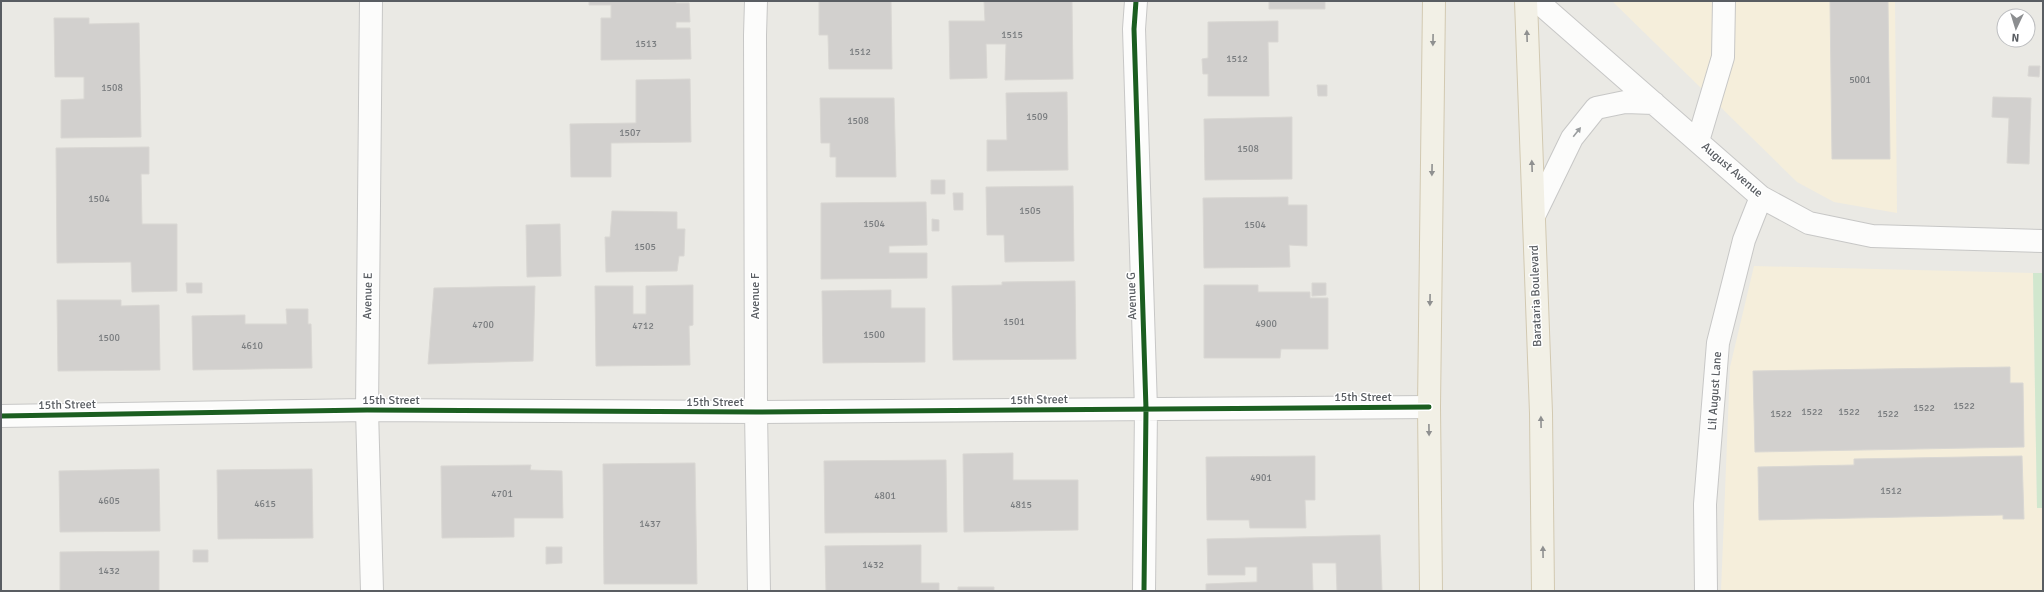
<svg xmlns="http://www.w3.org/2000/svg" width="2044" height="592" viewBox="0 0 2044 592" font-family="Signika,sans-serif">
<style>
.commercial{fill:#f5eedb}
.green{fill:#d1e7ce}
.building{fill:#d2d0ce;stroke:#d9d7d3}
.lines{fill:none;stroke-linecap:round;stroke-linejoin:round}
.minor-casing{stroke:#c7c7c6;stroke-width:24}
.major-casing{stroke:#d2c9b1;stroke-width:24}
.minor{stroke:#fcfcfb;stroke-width:22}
.major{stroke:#f2f0e6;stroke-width:22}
.cycleway-casing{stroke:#fff;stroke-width:8}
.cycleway{stroke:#1b5e20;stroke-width:5}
.oneway{fill:#8f9090}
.oneway2{fill:#9a9d9f}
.labels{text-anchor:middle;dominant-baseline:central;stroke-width:3;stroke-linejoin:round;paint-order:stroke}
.number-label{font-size:10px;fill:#787b7e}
.street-label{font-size:12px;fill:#595d62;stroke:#fff}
</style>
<rect width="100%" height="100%" fill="#eae9e4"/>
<!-- commercial -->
<path class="commercial" d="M1612,1h283l2,212 -63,-11 -37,-20z
M1754,266l279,7 4,235h6v83h-322l9,-224z"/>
<!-- green -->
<path class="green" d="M2033,273h10v235h-6z"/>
<!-- building -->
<path class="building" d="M589,1h87v2h13l1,19h-14v6h14l1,31 -90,1v-42h10v-13h-22z
M819,1h72l1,68h-63l-1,-34h-9z
M984,1h88l1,78 -68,1 1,-36h-20l1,34 -37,1 -1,-58h36z
M1269,1h56v8h-56z
M1830,1h58l2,158h-58z
M54,18h35v6l50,-1 2,114 -80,1v-38l23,-1v-22h-29z
M1278,21v21h-10l1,54h-61v-22h-5l-1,-15 6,-1v-36z
M2029,66h11l-1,11 -11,-1z
M690,79l1,63 -80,1v34h-40l-1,-53 66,-1v-43z
M1317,85h10v11h-9z
M1067,92l1,78 -81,1v-31h20l-1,-47z
M1993,97l38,1 -2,66 -22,-1 2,-45 -17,-1z
M820,98h74l2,79h-60v-20h-6v-14h-9z
M1292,117v62l-87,1 -1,-61z
M149,147v27h-8l1,50h35v67l-45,1 -1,-30 -74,1 -1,-115z
M931,180h14v14h-14z
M1073,186l1,75 -69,1 -1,-27h-17l-1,-48z
M953,193h10v17h-9z
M1288,197v8h19v41l-18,-1 1,22 -86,1 -1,-70z
M926,202l1,43 -38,1v7h38v25l-106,1v-76z
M612,211l65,1v17h8l-1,27h-5l-2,15 -71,1 -1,-35h5z
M932,219l7,1v11h-7z
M560,224l1,52 -34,1 -1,-52z
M1075,281l1,78 -123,1 -1,-74 50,-1v-3z
M186,283h16v10h-15z
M1312,283h14v12l-14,1z
M693,285v40l-4,1 1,39 -94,1 -1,-80h38v28h13v-28z
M1204,285h54v7h52v6h18v51h-47l-1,9h-76z
M535,286l-2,75 -105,3 6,-76z
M891,290v18h34v54l-102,1 -1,-72z
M57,300h64v6l38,-1 1,65 -102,1z
M286,309h22v15h3l1,44 -119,2 -1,-54 53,-1v9h42z
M2010,367v16h13l1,64 -269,5 -2,-81z
M1013,453v27h65v50l-114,2 -1,-78z
M1315,456v44h-10l1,28h-56l-1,-8h-42l-1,-63z
M2022,456l2,63h-21v-4l-244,5 -1,-53 96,-2v-6z
M946,460l1,72 -122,1 -1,-72z
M695,463l2,121h-93l-1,-120z
M531,465l-1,5 32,1 1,47h-49v19l-72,1 -1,-72z
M159,469l1,62 -100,1 -1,-61z
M312,469l1,69 -95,1 -1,-69z
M1380,535l2,56h-45l-1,-28h-24l1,28h-107v-7l51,-2v-15h-12v8h-37l-1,-36z
M921,545v38h18v8h-113l-1,-45z
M546,547h16v16l-16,1z
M193,550h15v12h-15z
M159,551v40h-99v-39z
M958,587h36v4h-36z"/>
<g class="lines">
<defs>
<path id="minor" d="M371,1l-4,409 5,181
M756,1l-1,34 1,377 3,179
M1136,1l-2,28 12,380 -2,182
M1537,1l224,196 48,26 63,13 171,5
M1698,141l25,-84 1,-56
M1534,216l38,-78 24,-30 29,-6 29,1
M1,416l366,-6 389,2 673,-5
M1706,591l-1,-87 13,-161 26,-103 17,-43"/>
<path id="major" d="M1526,1l15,412 2,178
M1431,591l-2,-184 5,-406"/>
</defs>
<!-- minor casing -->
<use href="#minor" class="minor-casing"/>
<!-- major casing -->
<use href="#major" class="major-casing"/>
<!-- minor -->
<use href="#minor" class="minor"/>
<!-- major -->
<use href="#major" class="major"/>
<defs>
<path id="cycleway" d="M1136,1l-2,28 12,380 -2,182
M1,416l366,-6 389,2 673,-5"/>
</defs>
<!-- cycleway casing -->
<use href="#cycleway" class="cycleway-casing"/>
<!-- cycleway -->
<use href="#cycleway" class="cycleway"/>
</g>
<!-- one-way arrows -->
<defs><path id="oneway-solid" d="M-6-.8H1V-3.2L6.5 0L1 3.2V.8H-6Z"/></defs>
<g class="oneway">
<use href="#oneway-solid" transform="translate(1527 36) rotate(-92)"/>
<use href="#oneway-solid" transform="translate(1433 40) rotate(91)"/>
<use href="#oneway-solid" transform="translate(1532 166) rotate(-92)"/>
<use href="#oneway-solid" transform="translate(1432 170) rotate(91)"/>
<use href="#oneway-solid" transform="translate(1430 300) rotate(91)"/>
<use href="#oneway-solid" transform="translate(1541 422) rotate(-91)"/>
<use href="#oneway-solid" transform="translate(1429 430) rotate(89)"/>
<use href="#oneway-solid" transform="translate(1543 552) rotate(-91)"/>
</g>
<use class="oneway2" href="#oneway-solid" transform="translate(1577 132) rotate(-51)"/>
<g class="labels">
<!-- number labels -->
<g class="number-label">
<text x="1012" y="35">1515</text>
<text x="646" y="44">1513</text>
<text x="860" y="52">1512</text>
<text x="1237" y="59">1512</text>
<text x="1860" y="80">5001</text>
<text x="112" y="88">1508</text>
<text x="1037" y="117">1509</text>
<text x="858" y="121">1508</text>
<text x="630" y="133">1507</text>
<text x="1248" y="149">1508</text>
<text x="99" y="199">1504</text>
<text x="1030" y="211">1505</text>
<text x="874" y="224">1504</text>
<text x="1255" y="225">1504</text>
<text x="645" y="247">1505</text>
<text x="1014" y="322">1501</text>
<text x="1266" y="324">4900</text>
<text x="483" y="325">4700</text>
<text x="643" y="326">4712</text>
<text x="874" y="335">1500</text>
<text x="109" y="338">1500</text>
<text x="252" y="346">4610</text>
<text x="1964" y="406">1522</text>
<text x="1924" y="408">1522</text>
<text x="1812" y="412">1522</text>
<text x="1849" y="412">1522</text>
<text x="1781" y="414">1522</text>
<text x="1888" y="414">1522</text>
<text x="1261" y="478">4901</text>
<text x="1891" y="491">1512</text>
<text x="502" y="494">4701</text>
<text x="885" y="496">4801</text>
<text x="109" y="501">4605</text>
<text x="265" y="504">4615</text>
<text x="1021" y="505">4815</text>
<text x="650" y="524">1437</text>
<text x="873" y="565">1432</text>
<text x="109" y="571">1432</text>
</g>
<!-- street labels -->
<g class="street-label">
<text transform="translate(1732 170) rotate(41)">August Avenue</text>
<text transform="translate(368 296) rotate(-89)">Avenue E</text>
<text transform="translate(755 296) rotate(-90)">Avenue F</text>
<text transform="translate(1132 296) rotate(-92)">Avenue G</text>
<text transform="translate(1536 296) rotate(-92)">Barataria Boulevard</text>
<text transform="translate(1715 391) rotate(-86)">Lil August Lane</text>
<text x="1363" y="397">15th Street</text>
<text x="391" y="400">15th Street</text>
<text transform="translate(1039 400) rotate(-1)">15th Street</text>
<text x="715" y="402">15th Street</text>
<text transform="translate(67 405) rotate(-1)">15th Street</text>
</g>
</g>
<!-- border -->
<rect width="2044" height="592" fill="none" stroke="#595d62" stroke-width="4"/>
<!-- north arrow -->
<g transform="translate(2016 28) rotate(184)"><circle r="19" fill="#ffffff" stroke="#bdbec0"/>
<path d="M0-3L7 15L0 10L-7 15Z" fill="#8c8e90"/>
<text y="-6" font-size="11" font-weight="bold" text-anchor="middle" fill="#595d62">N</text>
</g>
</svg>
